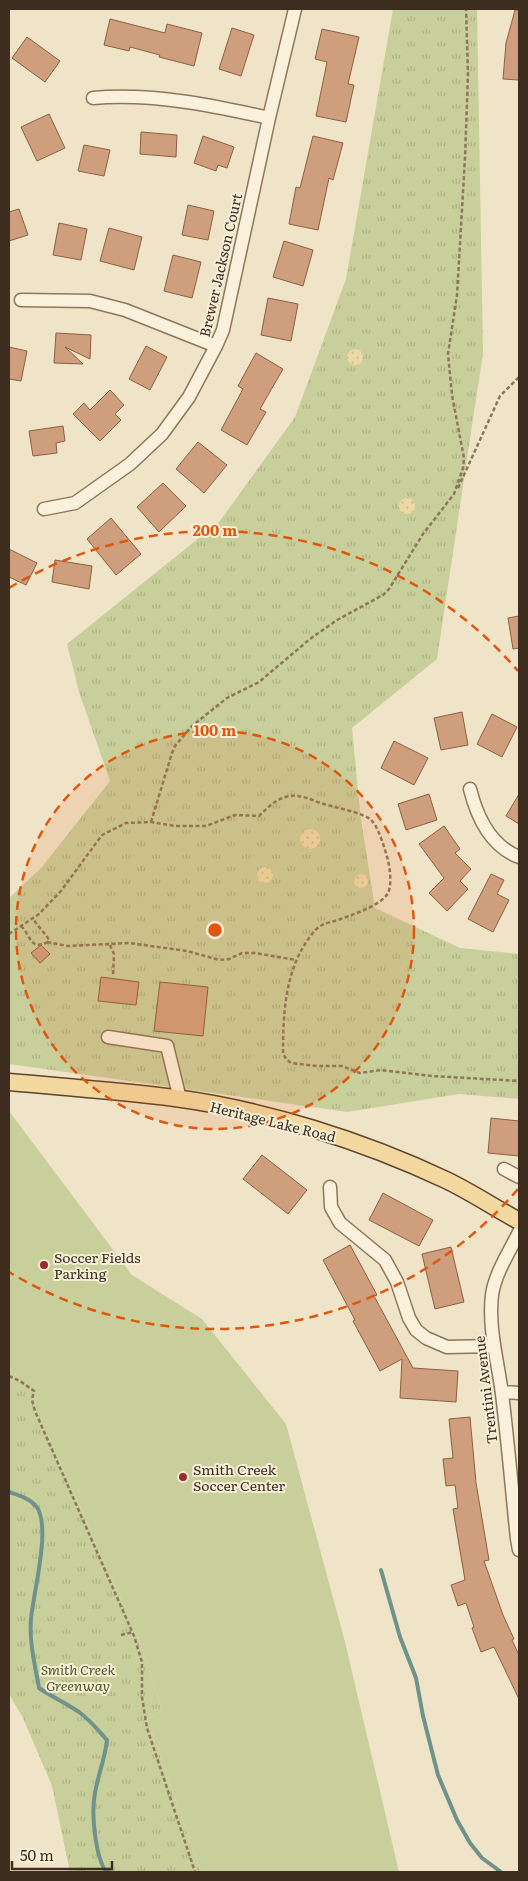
<svg xmlns="http://www.w3.org/2000/svg" width="528" height="1881" viewBox="0 0 528 1881" font-family="Literata,serif">
<style>
.grass{fill:url(#grass-tufts)}
.sand{fill:url(#sand-dots)}
.pitch{fill:#c9cf9b}
.lines{fill:none;stroke-linecap:round;stroke-linejoin:round}
.stream{stroke:#6f938a;stroke-width:4}
.building{fill:#cf9f7d;stroke:#8d5f41}
.minor-casing{stroke:#8d765c;stroke-width:15}
.major-casing{stroke:#5b4430;stroke-width:19}
.path{stroke:#8d765c;stroke-width:2.5;stroke-dasharray:4 2.5;stroke-linecap:butt}
.minor{stroke:#faf1dc;stroke-width:12}
.major{stroke:#f3d9a0;stroke-width:16}
.ring{fill:none;stroke:#df570d;stroke-width:2.5;stroke-dasharray:9 6}
.poi-dot{fill:#9e2a2b;stroke:#f7eed8;stroke-width:2}
.labels{text-anchor:middle;dominant-baseline:central;stroke-width:4;stroke-linejoin:round;paint-order:stroke}
.street-label{font-size:14px;fill:#3d2e20;stroke:#f7eed8}
.poi-label{font-size:14px;fill:#3d2e20;stroke:#f7eed8;text-anchor:start}
.park-label{font-size:14px;font-style:italic;fill:#4d5a26;stroke:#f7eed8}
.centre{fill:#df570d;stroke:#f7eed8;stroke-width:2.5}
.ring-label{font-size:15px;text-anchor:middle;font-weight:bold;fill:#df570d;stroke:#f7eed8;stroke-width:4;stroke-linejoin:round;paint-order:stroke}
</style>
<defs>
<pattern id="grass-tufts" width="24" height="20" patternUnits="userSpaceOnUse" patternTransform="scale(1.25)"><rect width="24" height="20" fill="#c9cf9b"/><path d="M3 7l-1-3M5 7V3M7 7l1-3M15 17l-1-3M17 17v-4M19 17l1-3" fill="none" stroke="#aeb285"/></pattern>
<pattern id="sand-dots" width="8" height="8" patternUnits="userSpaceOnUse" patternTransform="scale(1.25)"><rect width="8" height="8" fill="#ecd9a5"/><path d="M2 2h.1M6 6h.1" fill="none" stroke="#cbbb8e" stroke-width="1.8" stroke-linecap="round"/></pattern>
</defs>
<rect width="100%" height="100%" fill="#f0e4c8"/>
<!-- grass -->
<path class="grass" d="M393,9h84l6,344 -46,306 -85,69 9,92 14,88 85,40 59,6v145l-60,-5 -112,18 -338,-48v-166l32,-30 69,-87 -31,-89 -12,-48 153,-123 75,-104 51,-138z
M9,1366l11,15 14,10 -2,9 3,11 17,33 88,198 22,69 -15,8 54,153h-131l-18,-86 -29,-68 -14,-24z"/>
<!-- sand -->
<path class="sand" d="M347 357a8 8 0 1 1 16 0a8 8 0 1 1-16 0Z
M399 506a8 8 0 1 1 16 0a8 8 0 1 1-16 0Z
M300 839a10 10 0 1 1 20 0a10 10 0 1 1-20 0Z
M257 875a8 8 0 1 1 16 0a8 8 0 1 1-16 0Z
M354 881a7 7 0 1 1 14 0a7 7 0 1 1-14 0Z"/>
<!-- pitch -->
<path class="pitch" d="M9,1111l123,164 70,44 84,105 59,218 54,230h-198l-54,-153 15,-8 -22,-69 -88,-198 -17,-33 -3,-11 1,-9 -13,-10 -11,-15z"/>
<g class="lines">
<!-- stream -->
<path class="stream" d="M9,1492c9,3 20,6 27,14 16,19 -3,88 -5,113 -2,23 4,46 8,69 13,9 27,15 40,24 11,8 19,18 28,28 -2,19 -9,35 -12,53 -4,20 0,62 11,79h3
M381,1570l19,67 16,41 7,38 15,59 19,45 13,23 12,15 19,14"/>
</g>
<!-- building -->
<path class="building" d="M515,10h4v70l-16,-1 3,-36z
M110,19l55,14 2,-9 35,9 -8,33 -35,-9 1,-2 -30,-8 -1,4 -25,-6z
M232,28l22,7 -13,41 -22,-7z
M322,29l37,8 -11,47 6,1 -8,37 -30,-6 11,-54 -12,-3z
M27,37l33,24 -15,21 -33,-24z
M49,114l16,34 -28,13 -16,-34z
M141,132l36,3 -1,22 -36,-3z
M203,136l31,11 -7,21 -9,-3 -2,6 -22,-8z
M313,136l30,7 -10,37 -4,-2 -11,52 -29,-6 7,-37 4,1z
M84,145l26,5 -6,26 -26,-5z
M188,205l26,6 -6,29 -26,-5z
M19,209l9,26 -19,6v-29z
M59,223l28,6 -6,31 -28,-5z
M109,228l33,9 -8,33 -34,-9z
M284,241l29,9 -10,36 -30,-9z
M173,255l28,7 -9,36 -28,-7z
M268,298l30,6 -7,37 -30,-6z
M56,333l35,2 -1,24 -25,-12 18,17 -29,-1z
M146,346l21,11 -17,33 -21,-11z
M9,347l18,4 -6,30 -12,-2z
M256,353l27,16 -23,40 6,3 -19,33 -26,-15 22,-41 -5,-3z
M110,390l14,15 -9,9 6,6 -21,21 -27,-27 11,-11 6,7z
M63,426l2,15 -9,2 1,10 -24,3 -4,-25z
M198,442l29,23 -23,28 -28,-24z
M163,483l23,23 -27,26 -22,-25z
M111,518l30,36 -25,21 -29,-36z
M9,549l28,14 -11,22 -17,-8z
M55,560l37,6 -3,23 -37,-7z
M519,616v32l-6,1 -5,-31z
M462,712l6,33 -27,5 -7,-32z
M492,714l25,13 -15,30 -25,-13z
M394,741l34,17 -14,27 -33,-17z
M429,794l8,26 -31,10 -8,-26z
M519,794v30l-13,-8z
M444,826l16,23 -5,4 16,16 -11,12 8,8 -21,22 -18,-18 15,-15 -25,-34z
M491,874l13,6 -7,14 12,6 -16,32 -25,-13z
M41,945l9,9 -10,9 -9,-10z
M101,977l38,5 -3,23 -38,-4z
M160,982l48,5 -5,49 -49,-5z
M491,1118l28,3v35l-31,-3z
M262,1155l45,35 -19,24 -45,-35z
M383,1193l50,27 -14,26 -50,-26z
M350,1245l27,50 -3,1 39,72 45,3 -2,31 -56,-4 2,-39 -22,12 -27,-50 2,-1 -32,-60z
M451,1247l13,55 -29,7 -13,-55z
M470,1417l6,66 13,77 -5,1 19,54 11,24 -2,1 7,15v44l-25,-52 -13,5 -9,-24 2,-1 -8,-24 -8,3 -7,-21 14,-5 -12,-71 5,-1 -3,-23 -9,1 -3,-27 10,-1 -4,-39z"/>
<g class="lines">
<defs>
<path id="minor" d="M93,98c59,-5 118,7 176,20
M21,300l69,1 35,9 91,36
M44,509l31,-6 55,-39 32,-30 27,-37 27,-51 7,-16 46,-212 26,-109
M470,789c7,28 20,57 49,68
M108,1037l59,9 13,53
M504,1169l15,8
M330,1187l1,20 9,16 45,37 12,22 12,36 7,12 10,8 21,9 47,-1
M519,1232c-9,19 -24,41 -27,63 -4,33 6,67 10,99 6,48 10,97 15,145l2,11
M502,1392l17,1"/>
<path id="major" d="M9,1082c55,5 111,9 166,16 91,12 188,43 271,82 25,12 49,28 73,41"/>
</defs>
<!-- minor casing -->
<use href="#minor" class="minor-casing"/>
<!-- major casing -->
<use href="#major" class="major-casing"/>
<!-- path -->
<path class="path" d="M458,488l42,-92 19,-19
M151,822l21,-69 3,-7 17,-20 35,-28 32,-16 51,-43 27,-19 46,-25 6,-6 34,-55 31,-40 9,-26 1,-10 -12,-63 -4,-41 9,-59 8,-137 3,-84 -2,-65
M21,926c10,9 8,25 27,16v-4l-16,-20
M9,934l30,-20 22,-23 41,-56 24,-12 25,-1 24,4h31l29,-11 24,1c19,-19 30,-26 56,-15 14,6 50,11 57,20 7,7 13,29 16,39 2,9 4,25 0,33 -7,13 -37,22 -50,27 -11,3 -19,4 -26,14 -27,34 -29,78 -29,120l4,6 4,3 26,3h25l18,7 21,-3 51,6 87,5
M47,942l21,4 61,-3 58,8 32,9 10,-1 13,-6h13l41,7
M110,945l4,9 -1,21
M9,1376l11,5 14,10 -2,9 3,11 99,225 8,26v35l5,31 48,144
M121,1635l12,-3"/>
<!-- minor -->
<use href="#minor" class="minor"/>
<!-- major -->
<use href="#major" class="major"/>
</g>
<!-- distance rings -->
<circle cx="215" cy="930" r="199" fill="#df570d" fill-opacity=".12"/>
<g class="ring">
<circle cx="215" cy="930" r="199"/>
<path d="M518 1189A399 399 0 0 1 9 1272M9 588A399 399 0 0 1 518 671"/>
</g>
<!-- markers -->
<g class="poi-dot">
<circle cx="44" cy="1265" r="5"/>
<circle cx="183" cy="1477" r="5"/>
</g>
<g class="labels">
<!-- street labels -->
<g class="street-label">
<text transform="translate(220 265) rotate(-77)">Brewer Jackson Court</text>
<text transform="translate(273 1121) rotate(14)">Heritage Lake Road</text>
<text transform="translate(485 1390) rotate(-97)">Trentini Avenue</text>
</g>
<!-- poi labels -->
<g class="poi-label">
<text x="54" y="1257">Soccer Fields<tspan x="54" dy="16">Parking</tspan></text>
<text x="193" y="1469">Smith Creek<tspan x="193" dy="16">Soccer Center</tspan></text>
</g>
<!-- park labels -->
<g class="park-label">
<text x="78" y="1669">Smith Creek<tspan x="78" dy="16">Greenway</tspan></text>
</g>
</g>
<circle cx="215" cy="930" r="8" class="centre"/>
<g class="ring-label">
<text x="215" y="536">200 m</text>
<text x="215" y="736">100 m</text>
</g>
<!-- border -->
<rect width="528" height="1881" fill="none" stroke="#3d2e20" stroke-width="20"/>
<!-- scale -->
<path d="M12 1861v8h100v-8" fill="none" stroke="#3d2e20" stroke-width="2.5"/>
<text x="20" y="1861" font-size="15" fill="#3d2e20" stroke="#f7eed8" stroke-width="4" paint-order="stroke">50 m</text>
</svg>
